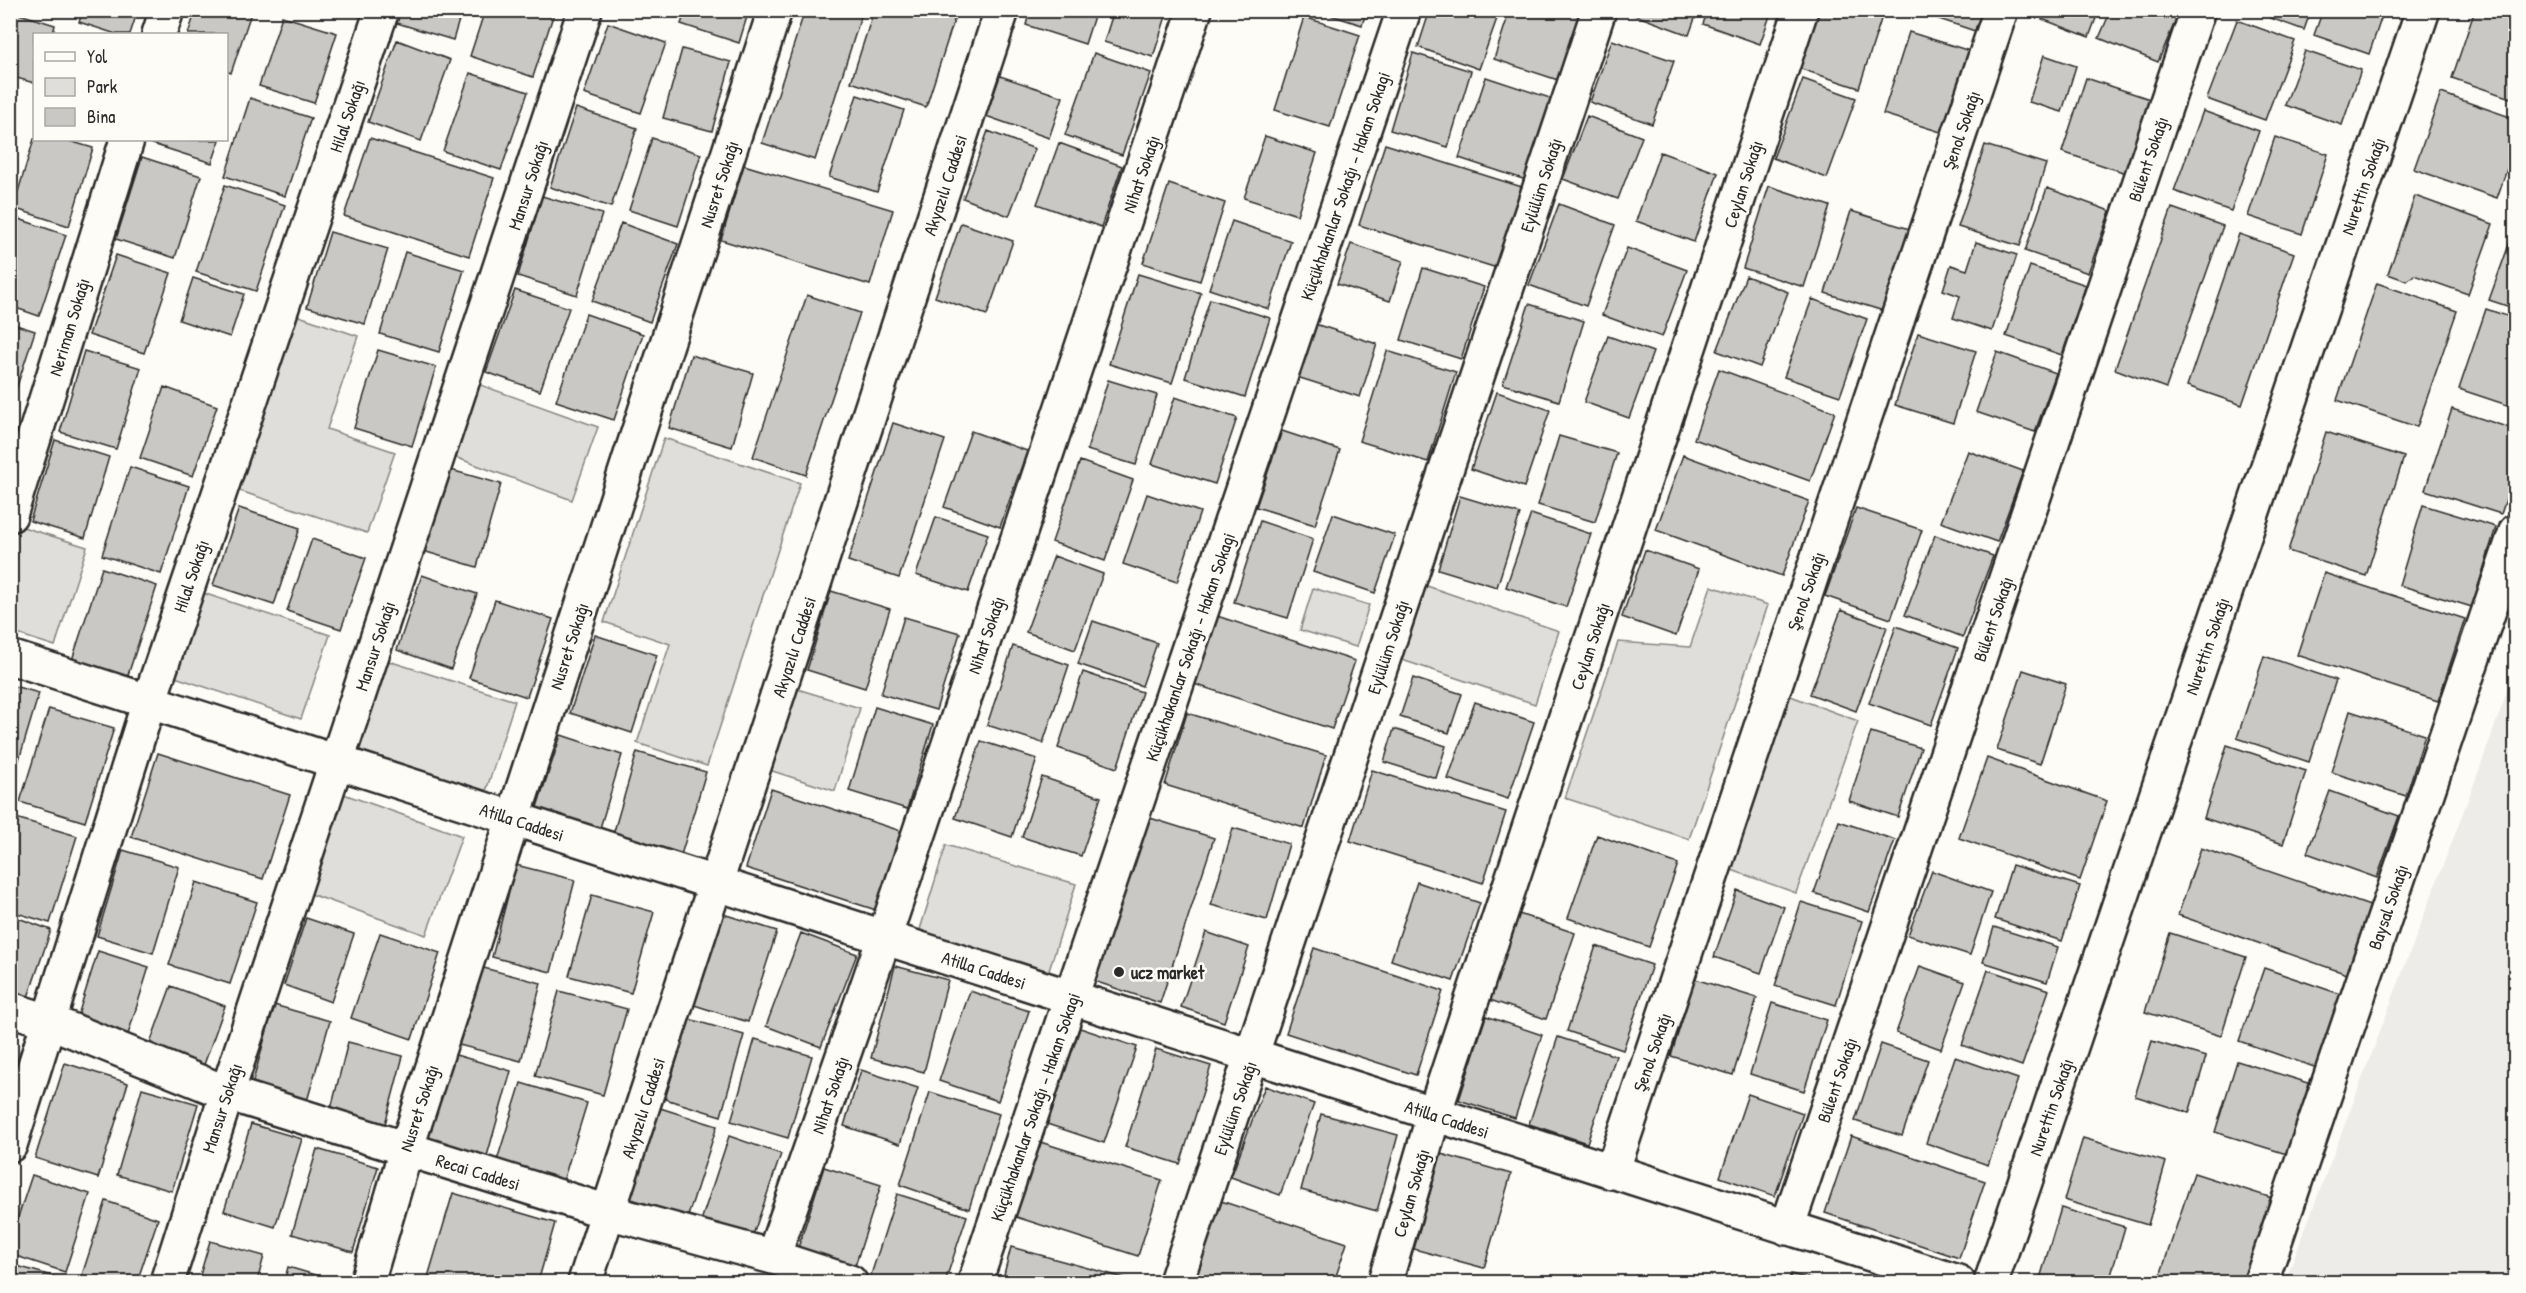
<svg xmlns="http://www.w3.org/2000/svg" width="2526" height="1293" viewBox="0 0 2526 1293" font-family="'Patrick Hand',sans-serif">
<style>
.built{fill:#edece8}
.green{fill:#dfdeda;stroke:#858482;stroke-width:1.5}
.building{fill:#c9c8c4;stroke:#2b2b2b;stroke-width:1.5}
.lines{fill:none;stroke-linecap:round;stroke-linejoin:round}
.street-casing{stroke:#2b2b2b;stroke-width:38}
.secondary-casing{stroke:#2b2b2b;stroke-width:38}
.street{stroke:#fdfcf7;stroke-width:33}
.secondary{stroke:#fdfcf7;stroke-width:33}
.poi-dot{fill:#2b2b2b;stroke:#fdfcf7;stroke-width:2}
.labels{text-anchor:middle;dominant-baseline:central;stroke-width:5;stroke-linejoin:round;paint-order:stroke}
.street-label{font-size:18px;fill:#2b2b2b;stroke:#fdfcf7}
.poi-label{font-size:18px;font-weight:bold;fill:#2b2b2b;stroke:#fdfcf7;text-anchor:start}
</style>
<rect width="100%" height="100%" fill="#fdfcf7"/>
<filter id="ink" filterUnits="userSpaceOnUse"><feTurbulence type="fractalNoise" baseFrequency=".0167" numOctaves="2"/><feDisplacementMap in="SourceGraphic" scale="12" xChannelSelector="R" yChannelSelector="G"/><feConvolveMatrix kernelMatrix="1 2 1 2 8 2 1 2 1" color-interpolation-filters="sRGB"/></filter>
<g filter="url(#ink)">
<!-- built -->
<path class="built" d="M2515,669v613h-230l195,-514z"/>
<!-- green -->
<path class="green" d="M290,313l68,23 -31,93 68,23 -28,81 -136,-45z
M475,383l123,44 -26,73 -123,-45z
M664,438l136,45 -93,283 -70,-23 33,-99 -66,-22z
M10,523l77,24 -32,99 -44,-14z
M1424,585l135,46 -24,73 -136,-45z
M1711,586l57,19 -79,234 -124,-41 53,-156 72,5z
M1313,588l56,17 -13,42 -56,-17z
M200,592l130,43 -29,84 -129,-43z
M379,658l136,43 -29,90 -136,-44z
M794,688l66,20 -25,83 -66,-21z
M1788,695l70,26 -62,172 -70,-25z
M338,792l124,44 -36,99 -124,-44z
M946,845l130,39 -29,93 -129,-41z"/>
<!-- building -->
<path class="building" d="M83,10h55l-8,24h-14l-37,-12z
M196,10h56l-21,63 -5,-2v-37h-38z
M401,10h61l-9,30 -56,-17z
M485,10h70l-22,67 -63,-21z
M645,10h23l-2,8z
M686,10h63l-10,33 -58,-19z
M805,10h58l-48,150 -53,-17z
M874,10l83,1 -31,96 -75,-25z
M1030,10h66l-11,34 -59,-19z
M1114,10h54l-15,47 -49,-15z
M1314,10h53l-5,15z
M1430,10h70l-21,59 -61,-22z
M1510,10h71l-23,70 -64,-21z
M1621,10h77l-9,25z
M1708,10h64l-12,34 -57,-20z
M1816,10h68l-25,78 -61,-20z
M1912,10h70l-7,21z
M2045,10h54l-10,27 -47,-18z
M2111,10h69l-22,52 -59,-24z
M2248,10h63l-7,20z
M2323,10h61l-15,44 -55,-19z
M2475,10h41v90l-64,-22z
M10,11l45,14 -2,9h-19v49l-24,-7z
M282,16l55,17 -23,70 -55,-17z
M1304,17l56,18 -30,92 -55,-17z
M2237,20l58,21 -30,79 -58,-21z
M608,23l58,20 -25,70 -57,-19z
M1909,32l61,19 -26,82 -61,-19z
M397,40l53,20 -29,81 -53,-19z
M1612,40l62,21 -22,63 -62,-22z
M682,49l49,13 -19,69 -49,-13z
M2305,51l56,19 -19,55 -57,-20z
M1094,53l57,20 -29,82 -57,-20z
M1413,53l58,18 -23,76 -58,-17z
M2044,55l32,11 -14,46 -33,-10z
M470,73l58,19 -27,78 -58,-19z
M1000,76l63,21 -14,41 -63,-22z
M1486,77l67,22 -27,81 -67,-22z
M2086,78l67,22 -24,74 -67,-22z
M1803,79l53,19 -29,80 -54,-20z
M2441,93l75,26v24l-19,55 -83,-29z
M857,95l47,15 -27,82 -48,-15z
M250,98l61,20 -26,78 -60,-20z
M576,108l61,20 -26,79 -61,-20z
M2203,111l56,20 -28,80 -57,-20z
M1587,116l55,21 -24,62 -55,-20z
M10,118l9,3 -9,25z
M988,131l47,18 -26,67 -46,-18z
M1265,136l52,17 -20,62 -53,-17z
M2275,137l53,17 -26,80 -54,-18z
M370,138l124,40 -25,78 -125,-40z
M652,138l49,16 -23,72 -49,-16z
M34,139l32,1 27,8 -24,78 -56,-18z
M140,140h80l-8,23z
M1059,143l63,23 -21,61 -64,-23z
M1385,144l137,43 -25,81 -138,-43z
M1985,145l61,19 -26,82 -62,-19z
M1660,152l58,21 -24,69 -58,-21z
M142,157l59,19 -26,82 -59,-19z
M744,165l149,45 -23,75 -149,-45z
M1169,184l56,19 -25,78 -57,-18z
M225,185l60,20 -29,86 -60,-19z
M1769,186l61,20 -26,81 -61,-19z
M2047,188l63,23 -22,62 -63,-22z
M542,196l60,18 -25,81 -59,-19z
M2415,196l78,28 -25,70 -54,-19 -7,6 -19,-7z
M1559,204l56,21 -29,81 -57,-21z
M2172,208l51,18 -57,162 -51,-19z
M1851,211l62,19 -26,82 -62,-19z
M10,216l56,19 -27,81 -29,-10z
M1232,221l59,20 -22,68 -60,-20z
M621,223l57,21 -28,78 -58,-21z
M961,223l52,18 -26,74 -52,-18z
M2516,225v84l-27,-9z
M330,232l58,17 -23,75 -58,-17z
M2239,234l55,19 -52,152 -55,-19z
M1976,242l41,13 -25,76 -39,-13 7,-22 -17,-6 8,-25 16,5z
M1351,244l52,17 -13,40 -53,-17z
M1627,248l60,22 -25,67 -60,-22z
M405,252l59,18 -25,82 -59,-18z
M116,255l55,18 -27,80 -55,-18z
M2030,266l56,19 -24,70 -56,-19z
M1423,268l61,19 -23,72 -60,-19z
M1138,274l63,19 -29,90 -63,-19z
M1746,276l42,16 -28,75 -43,-16z
M193,278l51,16 -14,43 -51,-17z
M2377,283l80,28 -40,116 -80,-27z
M515,290l54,18 -29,83 -54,-19z
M807,295l53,18 -54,162 -53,-18z
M1210,299l60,19 -25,79 -60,-19z
M1812,299l55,20 -27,77 -56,-19z
M1529,304l55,17 -25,80 -56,-17z
M2486,309l30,10v89l-57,-19z
M586,314l57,20 -29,86 -58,-19z
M10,323l25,8 -25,77z
M1315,324l62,20 -17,53 -63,-20z
M1918,333l58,18 -23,72 -58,-18z
M1608,336l45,16 -24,66 -45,-16z
M378,350l58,17 -24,79 -58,-18z
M84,351l57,17 -25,81 -56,-17z
M1387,351l69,21 -28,90 -69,-21z
M1997,352l59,21 -21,59 -59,-20z
M691,355l62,18 -21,74 -63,-19z
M1719,369l116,43 -25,69 -116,-42z
M1108,380l49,15 -21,70 -49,-15z
M164,387l53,19 -24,70 -53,-18z
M1497,392l53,18 -26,77 -53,-18z
M1175,397l62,21 -22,66 -63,-20z
M2452,409l64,21v40l-15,44 -76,-24z
M893,423l52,17 -46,138 -51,-17z
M971,431l56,20 -27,76 -56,-20z
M1282,431l58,19 -25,75 -59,-18z
M2326,432l78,25 -38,119 -78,-25z
M1559,436l58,17 -22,69 -57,-17z
M55,440l54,17 -24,81 -55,-17z
M1968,451l55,20 -26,71 -56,-20z
M1683,455l126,46 -27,75 -126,-46z
M1080,461l53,19 -28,81 -53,-19z
M130,467l59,19 -28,88 -59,-19z
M447,469l54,15 -24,83 -54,-16z
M1147,494l53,18 -23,70 -54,-18z
M1460,496l60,18 -23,73 -59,-18z
M2423,505l73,22 -24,80 -73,-22z
M239,508l61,20 -26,77 -61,-20z
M1856,508l66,22 -31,89 -66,-23z
M1333,514l62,21 -20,58 -62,-21z
M1531,514l60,20 -25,73 -60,-20z
M936,517l52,17 -20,58 -52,-17z
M1260,521l53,18 -25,79 -54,-16z
M1935,535l58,21 -30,81 -58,-22z
M312,539l54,19 -25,71 -54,-18z
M1645,550l54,19 -23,67 -54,-19z
M1054,556l49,18 -28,76 -49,-18z
M102,568l55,18 -30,92 -55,-18z
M2324,573l141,46 -27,82 -141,-46z
M422,575l55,19 -26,75 -54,-19z
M831,591l59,18 -25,79 -58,-18z
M495,600l58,19 -26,78 -58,-19z
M1841,610l46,17 -31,84 -46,-17z
M1217,616l138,45 -23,68 -138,-45z
M904,617l56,16 -24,77 -55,-16z
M1093,621l64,22 -15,43 -64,-22z
M1896,626l62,22 -27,77 -62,-22z
M595,635l62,20 -25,78 -62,-20z
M1013,646l56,19 -26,78 -56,-18z
M2264,656l72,24 -27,82 -72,-24z
M2023,670l43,14 -26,80 -43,-14z
M1083,672l59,20 -25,76 -59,-20z
M1413,678l49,16 -13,39 -49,-16z
M10,685l29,8 -29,97z
M1475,702l59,20 -26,77 -60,-20z
M875,707l58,18 -26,84 -58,-18z
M49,709l65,19 -29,94 -65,-20z
M2350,711l75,24 -19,61 -75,-24z
M1187,713l139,42 -22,73 -139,-43z
M1394,729l52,17 -10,32 -52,-16z
M1871,732l50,16 -23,69 -49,-16z
M561,735l61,20 -25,83 -63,-22z
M981,741l56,18 -25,78 -57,-19z
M2227,745l79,26 -23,73 -79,-26z
M637,752l69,20 -28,93 -68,-20z
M158,753l132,42 -27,84 -132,-42z
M1987,758l120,43 -27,79 -121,-42z
M1372,770l134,42 -23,71 -133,-42z
M1042,777l59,20 -20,59 -59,-19z
M771,789l130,42 -25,79 -130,-42z
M2330,791l69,25 -22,62 -70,-25z
M1147,817l67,21 -54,165 -66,-22z
M16,818l61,18 -27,87 -40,-12v-74z
M1839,821l56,19 -26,72 -55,-19z
M1233,828l56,16 -22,76 -56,-15z
M1597,835l81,29 -29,83 -81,-29z
M2201,848l169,58 -23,68 -169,-59z
M123,850l56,17 -26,86 -56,-17z
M516,865l59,15 -24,92 -59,-15z
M2012,865l68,21 -18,55 -67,-22z
M1932,871l59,21 -21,63 -62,-20z
M196,882l61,20 -27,82 -61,-19z
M1417,882l63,21 -27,78 -62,-21z
M1737,890l47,17 -23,66 -47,-16z
M592,895l62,17 -23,81 -62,-17z
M1801,902l61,19 -26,84 -61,-19z
M720,913l57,18 -29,91 -57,-18z
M1519,914l56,19 -29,86 -56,-19z
M10,915l41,15 -24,70 -17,-5z
M306,918l48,16 -23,68 -47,-17z
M1994,927l64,20 -11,35 -64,-20z
M1206,932l43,15 -25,75 -43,-15z
M380,933l60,20 -28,86 -61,-21z
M801,933l56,21 -36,93 -55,-21z
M2170,933l76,24 -25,79 -76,-24z
M1596,946l56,19 -29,85 -56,-19z
M1314,948l129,43 -27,84 -130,-42z
M98,951l51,16 -23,74 -51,-16z
M895,966l53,14 -24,92 -53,-14z
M1920,966l45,16 -24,67 -45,-16z
M480,967l61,16 -20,78 -62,-16z
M2264,968l82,28 -26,73 -81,-28z
M1988,970l61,20 -27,76 -60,-21z
M1695,979l62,19 -24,77 -62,-19z
M171,986l54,20 -24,67 -55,-19z
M559,991l68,18 -24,86 -68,-19z
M970,991l59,20 -31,90 -59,-20z
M1772,1003l55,17 -23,71 -54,-17z
M274,1005l56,16 -25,87 -55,-16z
M1486,1016l56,19 -27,83 -56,-18z
M689,1019l55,16 -23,81 -56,-17z
M1080,1028l57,19 -33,96 -57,-19z
M1558,1037l58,19 -29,87 -58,-19z
M755,1039l57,17 -24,82 -57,-17z
M2152,1041l54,16 -17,56 -54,-17z
M348,1042l55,14 -19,72 -54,-15z
M1881,1044l47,16 -26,76 -47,-15z
M1156,1049l55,17 -31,98 -55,-17z
M449,1053l62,18 -26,92 -63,-18z
M1955,1057l63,22 -30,86 -62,-22z
M2237,1061l75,23 -22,71 -75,-23z
M65,1063l63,20 -30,95 -63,-20z
M861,1070l57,18 -18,56 -56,-18z
M521,1083l66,20 -27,88 -66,-21z
M1265,1086l49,18 -34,91 -49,-18z
M142,1088l56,16 -26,87 -55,-16z
M930,1092l69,22 -30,95 -69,-24z
M1748,1094l55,19 -28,83 -55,-19z
M657,1107l60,19 -29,90 -60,-18z
M1321,1114l77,21 -21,76 -76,-21z
M251,1124l51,15 -27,88 -51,-16z
M729,1136l52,18 -29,84 -51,-17z
M1851,1136l134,45 -26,77 -134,-45z
M2083,1138l83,24 -18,63 -84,-25z
M1037,1141l125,39 -24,76 -125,-40z
M317,1149l61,18 -25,85 -61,-18z
M1441,1154l70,20 -27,94 -70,-19z
M824,1167l57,18 -26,81 -57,-18z
M2194,1173l78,25 -27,84h-87z
M32,1175l58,19 -25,78 -55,-18v-13z
M453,1193l102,30 -17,59h-92l-18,-5z
M897,1194l70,22 -22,66h-62l-13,-4z
M1218,1200l129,43 -13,39h-125l-16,-5z
M106,1201l52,18 -21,63h-34l-21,-7z
M2061,1208l64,19 -16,55h-70z
M210,1241l54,15 -7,26h-59z
M1011,1247l117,32 -2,3h-124z
M10,1264l56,16 -1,2h-55z
M288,1267l51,15h-55z
M1791,1274l30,8h-33z"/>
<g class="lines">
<defs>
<path id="street" d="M159,34l8,-24
M10,515l117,-375
M10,657l1948,625
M10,1009l41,13 176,71 381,119 165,45 77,25
M10,1145l139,-443 233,-692
M1612,1172l389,-1162
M1787,1228l411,-1218
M773,1257l111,-319 311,-928
M167,1282l60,-189 358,-1083
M367,1282l39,-132 369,-1140
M975,1282l429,-1272
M1176,1282l423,-1272
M1385,1282l49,-168 367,-1104
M1991,1282l432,-1272
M2261,1282l255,-751"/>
<path id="secondary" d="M585,1282l417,-1272"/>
</defs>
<!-- street casing -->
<use href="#street" class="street-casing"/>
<!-- secondary casing -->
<use href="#secondary" class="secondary-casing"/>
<!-- street -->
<use href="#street" class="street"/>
<!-- secondary -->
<use href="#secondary" class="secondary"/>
</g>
</g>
<!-- markers -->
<circle class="poi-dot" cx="1119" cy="972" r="6"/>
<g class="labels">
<!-- street labels -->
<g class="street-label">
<text transform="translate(347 116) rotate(-71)">Hilal Sokağı</text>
<text transform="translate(1961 130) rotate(-71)">Şenol Sokağı</text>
<text transform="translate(2148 159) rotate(-71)">Bülent Sokağı</text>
<text transform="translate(1141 174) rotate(-71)">Nihat Sokağı</text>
<text transform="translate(719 184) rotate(-72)">Nusret Sokağı</text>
<text transform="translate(1743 184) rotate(-72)">Ceylan Sokağı</text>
<text transform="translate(528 185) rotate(-72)">Mansur Sokağı</text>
<text transform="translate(945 185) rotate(-72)">Akyazılı Caddesi</text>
<text transform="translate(1541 185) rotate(-72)">Eylülüm Sokağı</text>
<text transform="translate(1345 186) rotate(-71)">Küçükhakanlar Sokağı - Hakan Sokagi</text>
<text transform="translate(2363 186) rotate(-71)">Nurettin Sokağı</text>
<text transform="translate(69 327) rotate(-73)">Neriman Sokağı</text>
<text transform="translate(191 576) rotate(-71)">Hilal Sokağı</text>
<text transform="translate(1806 591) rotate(-71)">Şenol Sokağı</text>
<text transform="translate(1993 619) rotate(-71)">Bülent Sokağı</text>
<text transform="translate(986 635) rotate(-71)">Nihat Sokağı</text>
<text transform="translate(375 646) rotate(-72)">Mansur Sokağı</text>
<text transform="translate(569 646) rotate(-72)">Nusret Sokağı</text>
<text transform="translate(1590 646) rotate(-72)">Ceylan Sokağı</text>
<text transform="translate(2207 646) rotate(-71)">Nurettin Sokağı</text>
<text transform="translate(794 647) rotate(-72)">Akyazılı Caddesi</text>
<text transform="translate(1190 647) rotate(-71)">Küçükhakanlar Sokağı - Hakan Sokagi</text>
<text transform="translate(1388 647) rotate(-72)">Eylülüm Sokağı</text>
<text transform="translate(522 822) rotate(18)">Atilla Caddesi</text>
<text transform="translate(2388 907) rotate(-71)">Baysal Sokağı</text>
<text transform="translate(984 970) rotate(18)">Atilla Caddesi</text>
<text transform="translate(1652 1052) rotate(-71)">Şenol Sokağı</text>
<text transform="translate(1837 1080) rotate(-71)">Bülent Sokağı</text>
<text transform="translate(830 1095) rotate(-71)">Nihat Sokağı</text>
<text transform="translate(1035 1107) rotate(-71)">Küçükhakanlar Sokağı - Hakan Sokagi</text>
<text transform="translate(2051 1107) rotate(-71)">Nurettin Sokağı</text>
<text transform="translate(222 1108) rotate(-72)">Mansur Sokağı</text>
<text transform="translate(419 1108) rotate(-72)">Nusret Sokağı</text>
<text transform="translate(643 1108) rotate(-72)">Akyazılı Caddesi</text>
<text transform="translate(1235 1108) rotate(-71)">Eylülüm Sokağı</text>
<text transform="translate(1447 1119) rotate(18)">Atilla Caddesi</text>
<text transform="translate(478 1172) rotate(17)">Recai Caddesi</text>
<text transform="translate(1411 1193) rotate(-74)">Ceylan Sokağı</text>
</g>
<!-- poi labels -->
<g class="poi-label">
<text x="1131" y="972">ucz market</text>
</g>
</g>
<!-- margin -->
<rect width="2526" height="1293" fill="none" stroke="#fdfcf7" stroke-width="36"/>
<rect x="18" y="18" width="2490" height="1257" fill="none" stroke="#2b2b2b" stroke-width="2" filter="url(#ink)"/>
<!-- legend -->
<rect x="33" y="33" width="195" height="108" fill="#fdfcf7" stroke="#a9a8a5" stroke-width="1.5"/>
<rect x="45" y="52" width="30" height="9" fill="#fdfcf7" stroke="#a9a8a5" stroke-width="1.5"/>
<text x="87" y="63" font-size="18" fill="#2b2b2b">Yol</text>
<rect x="45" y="78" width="30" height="18" fill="#dfdeda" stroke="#a9a8a5" stroke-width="1.5"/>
<text x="87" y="93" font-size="18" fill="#2b2b2b">Park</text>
<rect x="45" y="108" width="30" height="18" fill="#c9c8c4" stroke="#a9a8a5" stroke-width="1.5"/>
<text x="87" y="123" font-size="18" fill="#2b2b2b">Bina</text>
</svg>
